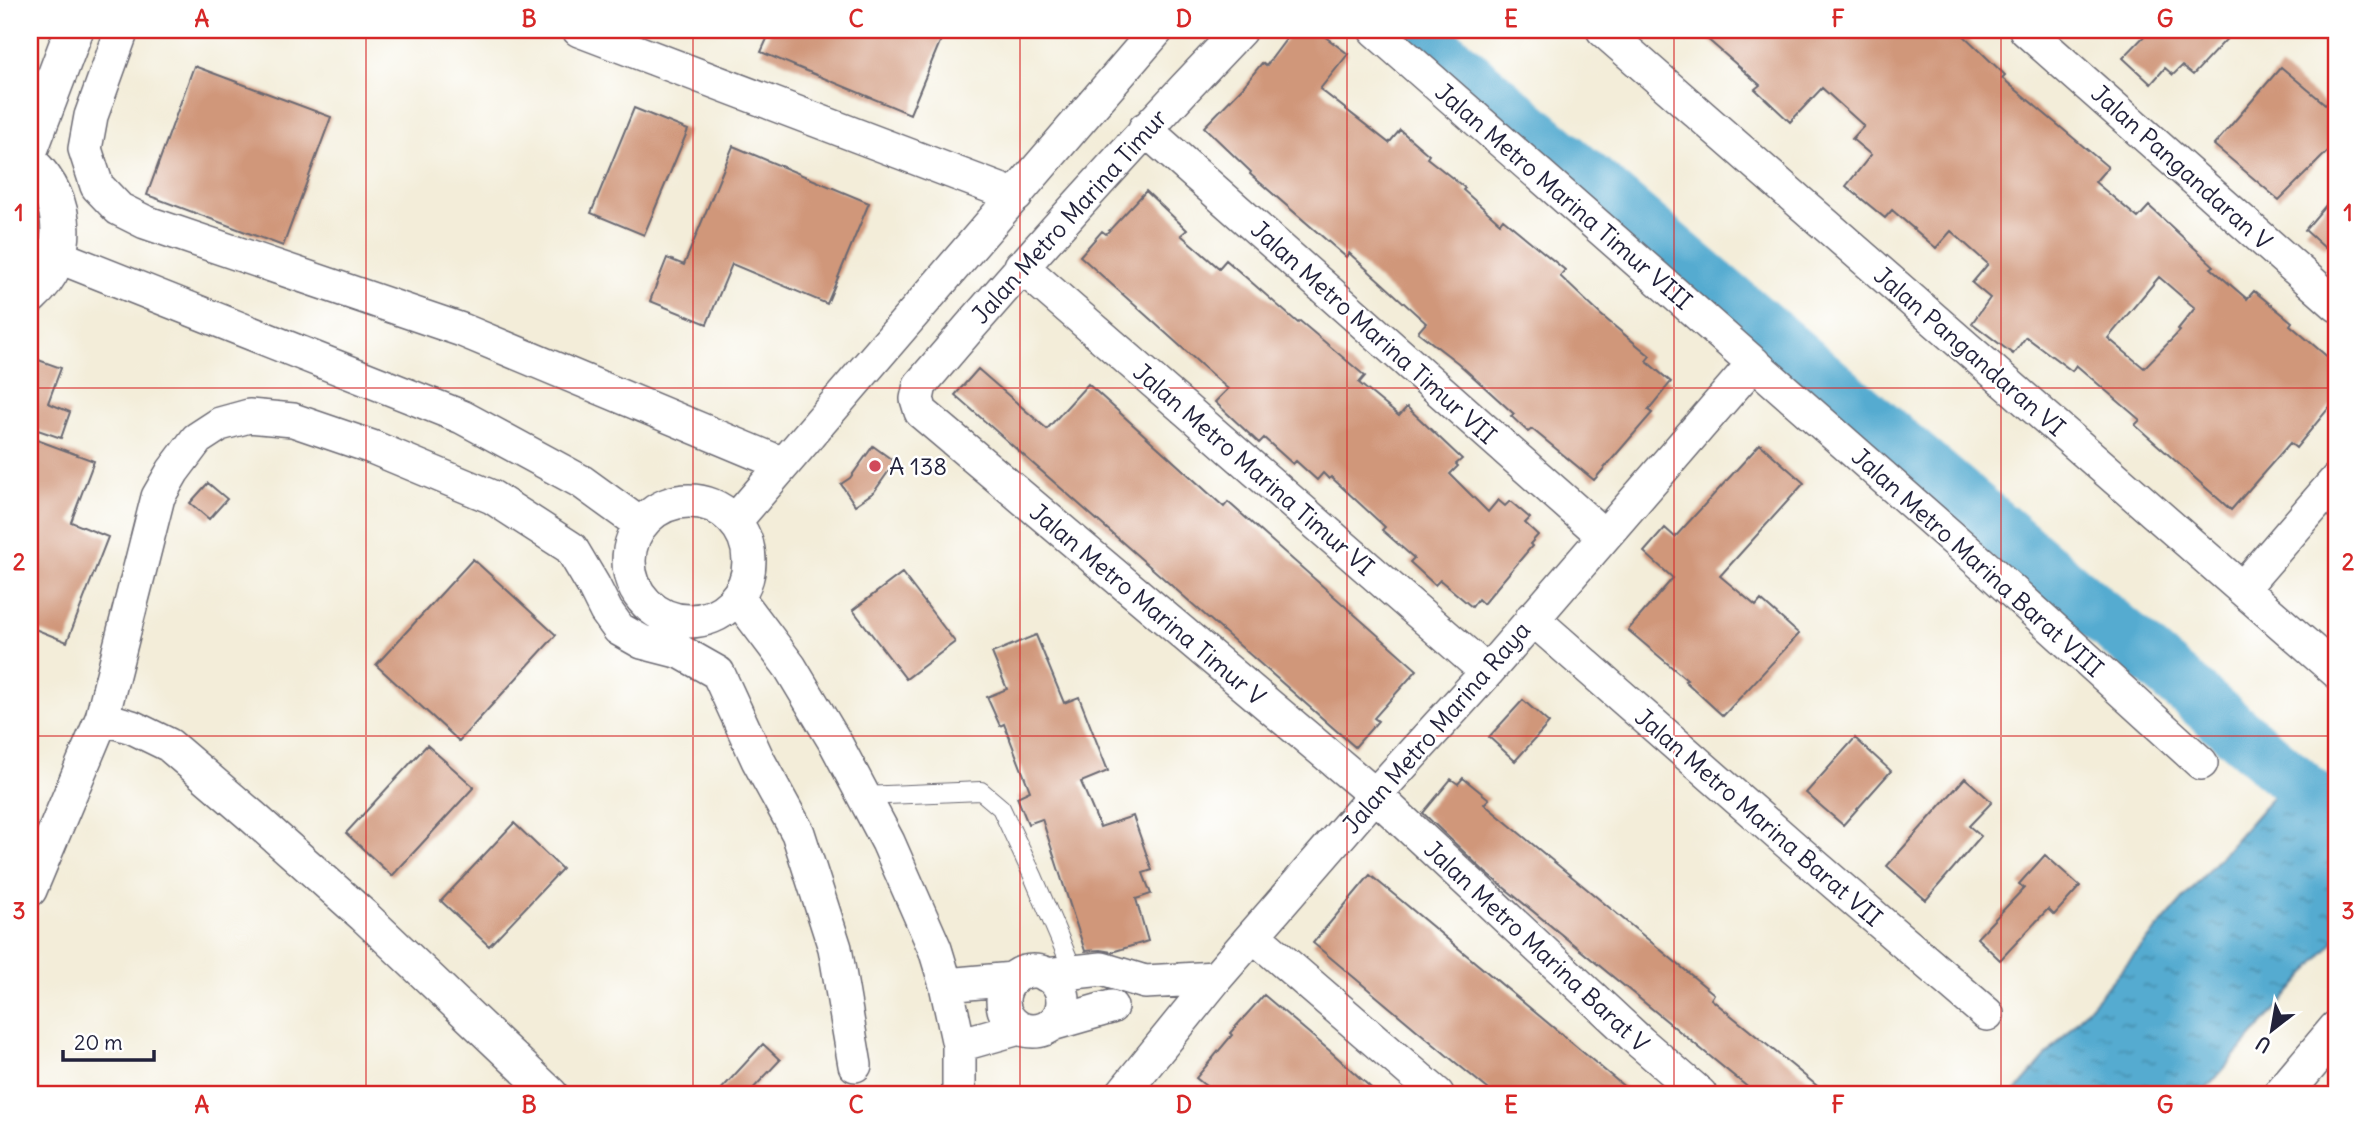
<svg xmlns="http://www.w3.org/2000/svg" width="2367" height="1124" viewBox="0 0 2367 1124" font-family="Delius,sans-serif">
<style>
.water{fill:url(#water-ripples);stroke:#3b6686;stroke-width:2}
.lines{fill:none;stroke-linecap:round;stroke-linejoin:round}
.river{stroke:#54abd0;stroke-width:54}
.building{fill:#d0977a;fill-rule:evenodd}
.service-casing{stroke:#6b6972;stroke-width:20}
.minor-casing{stroke:#6b6972;stroke-width:36}
.tertiary-casing{stroke:#6b6972;stroke-width:41}
.service{stroke:#fff;stroke-width:18}
.minor{stroke:#fff;stroke-width:33}
.tertiary{stroke:#fff;stroke-width:38}
.grid{fill:none;stroke:#d62828;stroke-width:2;stroke-opacity:0.55}
.poi-dot{fill:#d1495b;stroke:#fff;stroke-width:2.5}
.labels{text-anchor:middle;dominant-baseline:central;stroke-width:5;stroke-linejoin:round;paint-order:stroke}
.street-label{font-size:24px;fill:#22223b;stroke:#fff}
.poi-label{font-size:24px;fill:#22223b;stroke:#fff;text-anchor:start}
.neatline{fill:none;stroke:#d62828;stroke-width:2.5}
.grid-label{font-size:23px;text-anchor:middle;font-weight:bold;fill:#d62828}
</style>
<defs>
<pattern id="water-ripples" width="26" height="14" patternUnits="userSpaceOnUse" patternTransform="scale(1.75)"><rect width="26" height="14" fill="#54abd0"/><path d="M2 4q2-2 4 0t4 0M15 11q2-2 4 0t4 0" fill="none" stroke="#458baa"/></pattern>
</defs>
<rect width="100%" height="100%" fill="#fff"/>
<filter id="ink" filterUnits="userSpaceOnUse"><feTurbulence type="fractalNoise" baseFrequency=".0143" numOctaves="2"/><feDisplacementMap in="SourceGraphic" scale="14" xChannelSelector="R" yChannelSelector="G"/><feConvolveMatrix kernelMatrix="1 2 1 2 8 2 1 2 1" color-interpolation-filters="sRGB"/></filter>
<filter id="wash" filterUnits="userSpaceOnUse"><feTurbulence type="fractalNoise" baseFrequency=".00686" numOctaves="4" result="noise"/><feDisplacementMap in="SourceGraphic" scale="28" xChannelSelector="R" yChannelSelector="G"/><feGaussianBlur stdDeviation="1.57" result="paint"/><feColorMatrix in="noise" values="0 0 0 0 0 0 0 0 0 0 0 0 0 0 0 0 0 1.4 0 .05"/><feComposite in="paint" operator="in"/></filter>
<g filter="url(#wash)">
<rect width="100%" height="100%" fill="#f3edd9"/>
<!-- water -->
<path class="water" d="M2303,762l34,29v147l-135,156h-189z"/>
<g class="lines">
<!-- river -->
<path class="river" d="M1414,30l923,787"/>
</g>
<g id="blocks">
<!-- building -->
<path class="building" d="M771,30h174l-35,84 -149,-62z
M1293,30h23l32,24 -28,35 69,54 11,-13 29,25 -2,3 38,30 -2,2 37,33 3,-4 62,51 -5,6 41,39 49,41 -4,5 25,21 -23,28 4,3 -58,67 -62,-51 -4,3 -17,-16 3,-2 -56,-51 -40,-31 8,-9 -77,-70 -3,4 -96,-83 1,-2 -47,-45 38,-39 20,-25 4,3z
M1697,30h261l47,45 -3,3 106,89 -13,15 43,36 11,-12 65,60 -3,2 36,31 7,-8 38,31 -2,3 47,40v33l-41,50 -6,-5 -59,67 -96,-85 5,-5 -64,-55 -4,6 -46,-34 -13,17 -41,-31 18,-25 -18,-15 16,-19 -37,-33 -15,17 -44,-38 -7,8 -39,-32 25,-31 -19,-16 12,-13 -42,-38 -32,34 -35,-33 5,-4zM2159,277l36,31 -17,21 2,2 -36,37 -36,-30z
M2150,30h85l-42,45 -11,-9 -9,9 -8,-7 -14,16 -28,-26z
M194,66l137,51 -48,129 -136,-51z
M2281,67l56,47v28l-58,58 -65,-55z
M634,108l54,22 -44,105 -53,-22z
M733,146l136,57 -42,101 -95,-40 -25,60 -57,-23 17,-43 17,7z
M1146,191l41,39 -6,5 38,33 7,-8 72,63 2,-2 65,55 -6,7 40,33 8,-9 55,52 -6,5 2,2 -8,8 38,38 10,-12 7,6 5,-5 20,17 -5,5 13,12 -8,9 2,2 -49,58 -5,-5 -6,8 -32,-27 -5,5 -25,-23 4,-4 -32,-28 3,-3 -54,-50 -2,2 -6,-6 -6,7 -21,-19 -3,3 -29,-26 -5,5 -44,-41 13,-13 -148,-133 22,-25 4,3z
M2337,192v42l-12,14 -20,-18z
M30,357l31,11 -13,35 22,9 -9,26 -23,-8 -6,15h-2z
M978,369l69,60 41,-45 136,123 4,-5 189,168 -43,48 4,3 -23,26 -400,-352z
M37,440l57,21 -23,61 37,15 -41,105 -37,-15v-166z
M1760,444l44,39 -84,93 36,30 5,-6 38,34 -76,82 -38,-35 2,-1 -59,-50 45,-52 -29,-26 21,-24 10,9z
M873,446l22,16 -21,30 -19,13 -14,-21 9,-6z
M208,483l19,16 -18,20 -19,-16z
M473,559l83,76 -97,106 -83,-76z
M902,573l53,69 -49,37 -53,-69z
M1036,635l28,68 15,-6 29,74 -27,11 19,45 33,-11 19,54 -9,3 8,21 -15,5 12,42 -36,11 -12,-2 -15,1 -43,-132 -14,5 -11,-27 13,-6 -26,-67 -4,2 -13,-29 20,-8 -15,-36z
M1523,700l26,23 -34,38 -26,-24z
M1855,738l36,33 -48,54 -37,-32z
M427,745l47,42 -82,89 -46,-43z
M1463,778l26,21 -5,5 230,190 -3,5 116,95h-71l-271,-222 -62,-59 28,-34 7,5z
M1965,778l27,24 -23,24 12,10 -55,64 -39,-34z
M514,823l48,46 -73,77 -48,-45z
M2045,855l35,31 -26,29 -6,-6 -48,51 -23,-22 47,-50 -5,-4z
M1370,875l27,22 236,197h-139l-44,-36 -137,-115z
M1264,995l66,56 48,43h-162l-20,-16 36,-43 -2,-2z
M763,1044l17,16 -32,34h-31z"/>
</g>
</g>
<g filter="url(#ink)">
<use href="#blocks" fill-opacity="0" stroke="#6b6972" stroke-width="2"/>
<g class="lines">
<defs>
<path id="service" d="M863,796l118,-5 20,17 32,68 40,94"/>
<path id="minor" d="M122,30l-31,86 -6,33 12,37 22,23 26,13 317,108 321,134
M579,30l437,166
M1240,30c-110,115 -216,233 -320,355l-3,14 4,13 454,383 265,247 60,52
M1375,30l616,542 210,191
M1603,30l734,642
M2026,30l311,275
M1145,129l458,406
M57,256l405,161 120,65 58,42
M1021,266l466,406
M629 561a60 60 0 1 1 120 0a60 60 0 1 1-120 0Z
M735,521l422,-491
M2242,589l95,-110
M738,598l52,69 45,75 53,100 47,107 11,36 13,60v49
M1532,618l261,229 194,167
M102,718l30,9 37,18 84,72 111,99 187,178
M30,890l72,-172 56,-221 15,-26 24,-32 23,-15 29,-8 44,4 79,27 120,50 79,51 22,37 13,26 13,18 23,13 39,10 37,21 40,87 40,73 37,115 20,117
M1254,936l183,158
M1003 1001a30 30 0 1 1 60 0a30 30 0 1 1-60 0Z
M1046,975l56,-6 43,13 71,-4
M946,985l67,-6
M1052,1024l59,-17
M959,1045l60,-17
M1122,1094l94,-116 159,-183 112,-123 267,-309"/>
<path id="tertiary" d="M30,146l44,-116
M30,164c39,38 42,93 0,131
M2283,1094l54,-64"/>
</defs>
<!-- service casing -->
<use href="#service" class="service-casing"/>
<!-- minor casing -->
<use href="#minor" class="minor-casing"/>
<!-- tertiary casing -->
<use href="#tertiary" class="tertiary-casing"/>
<!-- service -->
<use href="#service" class="service"/>
<!-- minor -->
<use href="#minor" class="minor"/>
<!-- tertiary -->
<use href="#tertiary" class="tertiary"/>
</g>
</g>
<!-- grid -->
<path class="grid" d="M366,30v1064M693,30v1064M1020,30v1064M1347,30v1064M1674,30v1064M2001,30v1064M30,388h2307M30,736h2307"/>
<!-- markers -->
<circle class="poi-dot" cx="875" cy="466" r="7"/>
<g class="labels">
<!-- street labels -->
<g class="street-label">
<text transform="translate(2182 167) rotate(42)">Jalan Pangandaran V</text>
<text transform="translate(1564 196) rotate(41)">Jalan Metro Marina Timur VIII</text>
<text transform="translate(1069 216) rotate(-48)">Jalan Metro Marina Timur</text>
<text transform="translate(1374 332) rotate(42)">Jalan Metro Marina Timur VII</text>
<text transform="translate(1970 351) rotate(41)">Jalan Pangandaran VI</text>
<text transform="translate(1254 469) rotate(41)">Jalan Metro Marina Timur VI</text>
<text transform="translate(1978 562) rotate(42)">Jalan Metro Marina Barat VIII</text>
<text transform="translate(1148 604) rotate(40)">Jalan Metro Marina Timur V</text>
<text transform="translate(1436 727) rotate(-49)">Jalan Metro Marina Raya</text>
<text transform="translate(1759 817) rotate(41)">Jalan Metro Marina Barat VII</text>
<text transform="translate(1537 946) rotate(43)">Jalan Metro Marina Barat V</text>
</g>
<!-- poi labels -->
<g class="poi-label">
<text x="889" y="466">A 138</text>
</g>
</g>
<!-- margin -->
<rect width="2367" height="1124" fill="none" stroke="#fff" stroke-width="77"/>
<!-- north arrow -->
<g transform="translate(2272 1030) rotate(211)" stroke="#ffffff" stroke-width="5" paint-order="stroke">
<path d="M0-5L12 26L0 18L-12 26Z" fill="#22223b"/>
<text y="-10" font-size="19" font-weight="bold" text-anchor="middle" fill="#22223b">U</text>
</g>
<!-- scale -->
<path d="M63 1050v10h91v-10" fill="none" stroke="#22223b" stroke-width="3.5"/>
<text x="74" y="1050" font-size="21" fill="#22223b" stroke="#ffffff" stroke-width="5" paint-order="stroke">20 m</text>
<rect x="38" y="38" width="2290" height="1048" class="neatline"/>
<g class="grid-label">
<text x="202" y="27">A</text>
<text x="529" y="27">B</text>
<text x="856" y="27">C</text>
<text x="1184" y="27">D</text>
<text x="1511" y="27">E</text>
<text x="1838" y="27">F</text>
<text x="2165" y="27">G</text>
<text x="19" y="221">1</text>
<text x="2348" y="221">1</text>
<text x="19" y="570">2</text>
<text x="2348" y="570">2</text>
<text x="19" y="919">3</text>
<text x="2348" y="919">3</text>
<text x="202" y="1113">A</text>
<text x="529" y="1113">B</text>
<text x="856" y="1113">C</text>
<text x="1184" y="1113">D</text>
<text x="1511" y="1113">E</text>
<text x="1838" y="1113">F</text>
<text x="2165" y="1113">G</text>
</g>
</svg>
